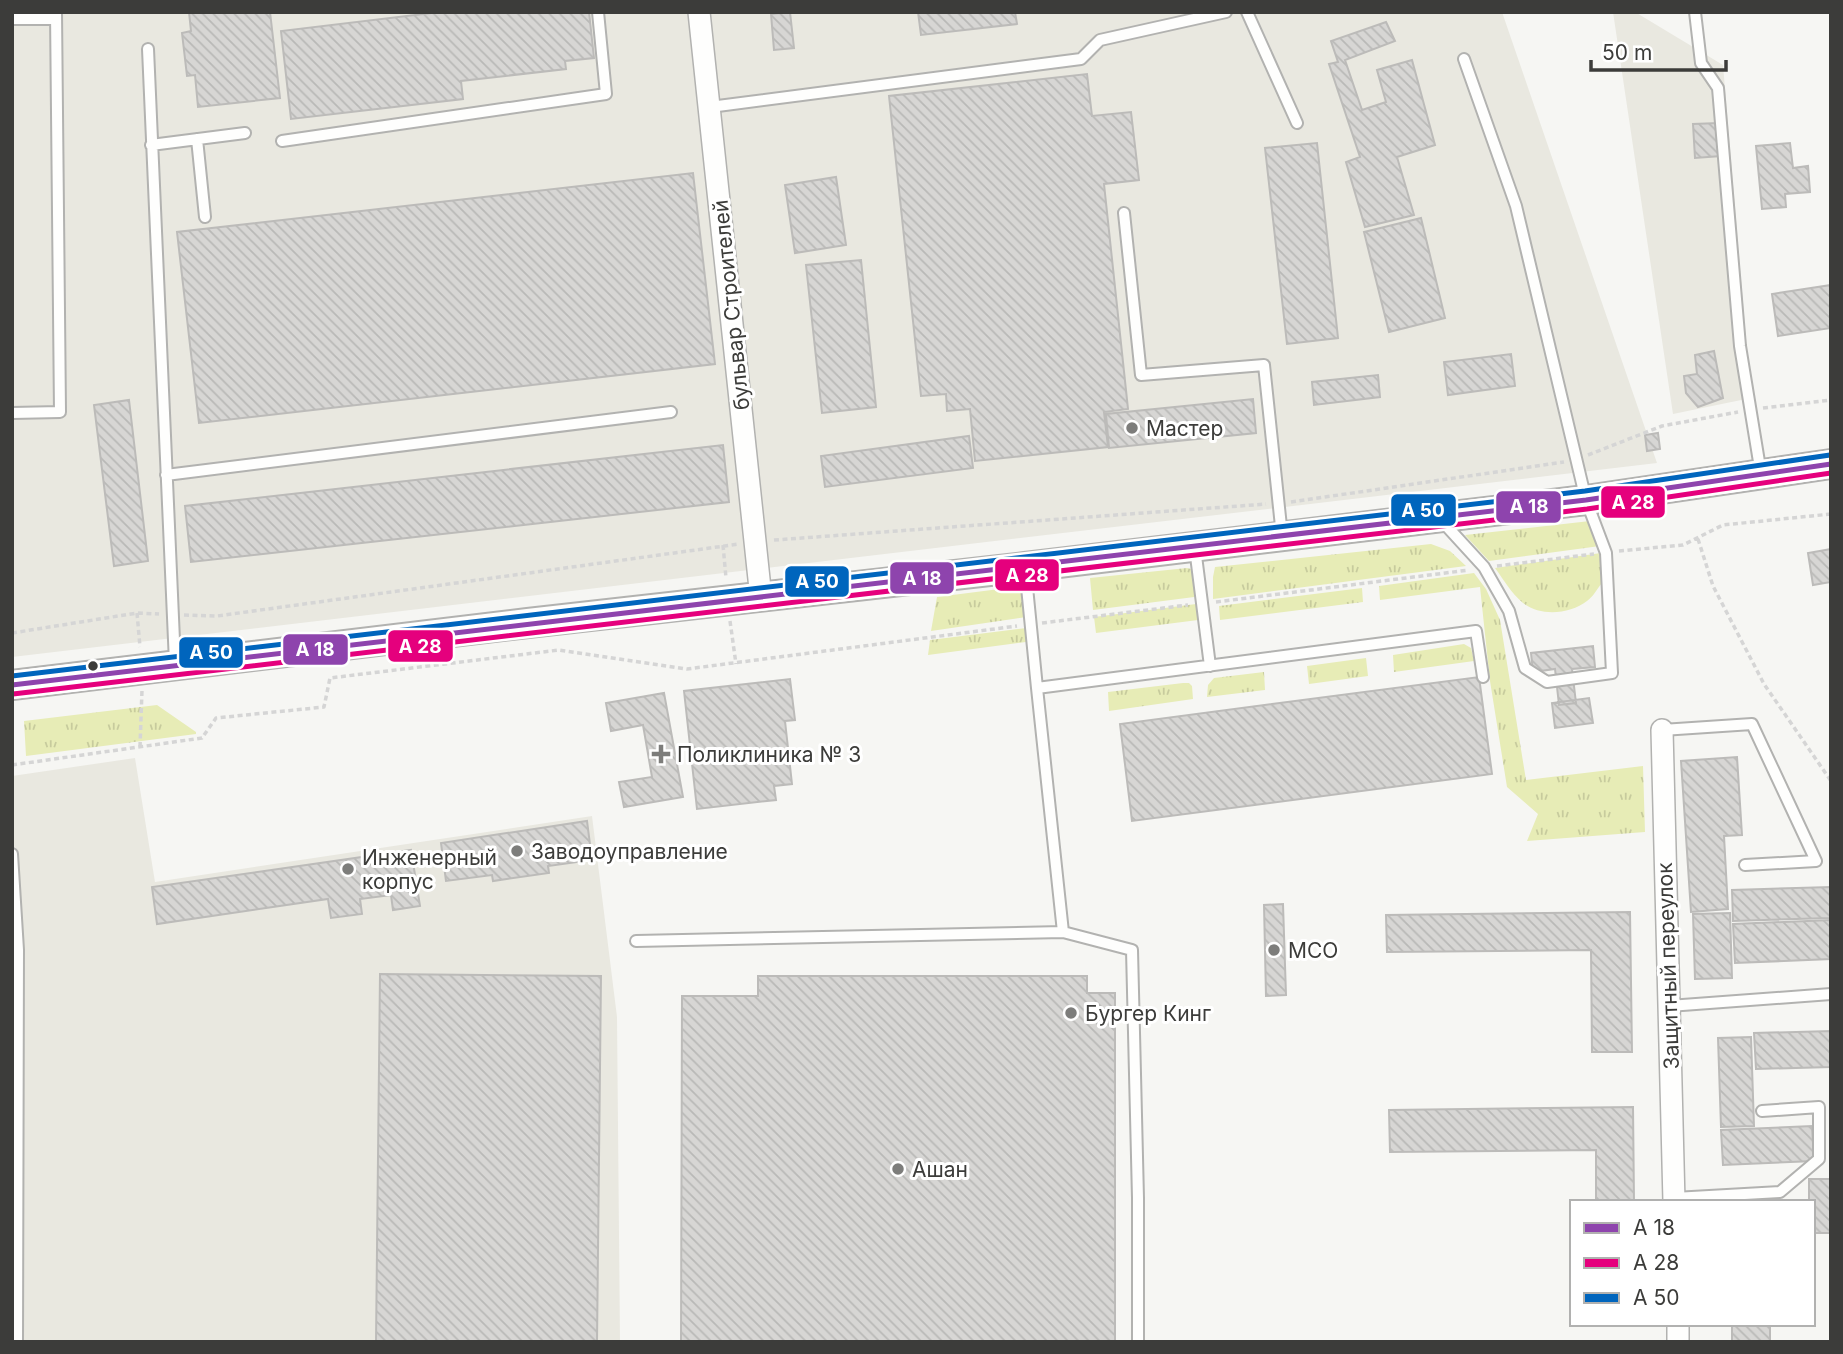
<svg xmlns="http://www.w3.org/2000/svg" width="1843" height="1354" viewBox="0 0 1843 1354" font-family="Inter,sans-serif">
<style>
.built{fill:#e9e8e0}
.grass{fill:url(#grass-tufts)}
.building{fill:url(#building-back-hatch);stroke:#bcbbb9;stroke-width:2}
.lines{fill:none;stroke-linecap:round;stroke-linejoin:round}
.lane-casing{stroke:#b2b2b0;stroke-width:14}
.street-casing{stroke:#b2b2b0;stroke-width:24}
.secondary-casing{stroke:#b2b2b0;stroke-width:32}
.path{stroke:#d5d5d5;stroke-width:3.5;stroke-dasharray:5 3.5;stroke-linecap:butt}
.lane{stroke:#fefefd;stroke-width:10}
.street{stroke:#fefefd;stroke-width:21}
.secondary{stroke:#fefefd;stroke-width:28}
.bus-1-casing{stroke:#fff;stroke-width:10}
.bus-2-casing{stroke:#fff;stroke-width:10}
.bus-3-casing{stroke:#fff;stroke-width:10}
.bus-1{stroke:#8e44ad;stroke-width:5}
.bus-2{stroke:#e5007d;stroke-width:5}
.bus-3{stroke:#0065bd;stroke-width:5}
.poi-dot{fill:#7d7d7b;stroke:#fff;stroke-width:2.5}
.bus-dot{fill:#3c3c3a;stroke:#fff;stroke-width:2.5}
.labels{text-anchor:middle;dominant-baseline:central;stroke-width:6;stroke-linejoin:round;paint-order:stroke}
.street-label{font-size:21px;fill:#3c3c3a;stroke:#fff}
.poi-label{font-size:21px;fill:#3c3c3a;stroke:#fff;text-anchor:start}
.line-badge{stroke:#fff;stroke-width:2.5}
.badge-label{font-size:19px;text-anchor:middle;font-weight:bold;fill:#fff}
</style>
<defs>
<pattern id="grass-tufts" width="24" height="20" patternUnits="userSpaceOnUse" patternTransform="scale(1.75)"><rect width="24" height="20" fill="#e7ecb6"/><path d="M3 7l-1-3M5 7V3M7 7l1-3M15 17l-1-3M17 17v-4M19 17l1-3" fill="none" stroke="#c7cb9d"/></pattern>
<pattern id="building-back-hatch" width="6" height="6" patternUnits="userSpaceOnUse" patternTransform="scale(1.75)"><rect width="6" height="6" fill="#d7d6d4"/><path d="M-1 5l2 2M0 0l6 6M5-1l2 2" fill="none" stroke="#b9b9b7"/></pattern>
</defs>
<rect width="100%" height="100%" fill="#f6f6f3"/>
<!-- built -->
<path class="built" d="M12,12h1490l155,451 -1645,194z
M1613,12h22l88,53 28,333 -78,16z
M135,758l20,124 437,-66 25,201 3,325h-608v-566z"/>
<!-- grass -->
<path class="grass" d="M1590,521l10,25 -111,15 -24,-26z
M1431,544l19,7 16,15 -253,33v-22l2,-10z
M1601,553l1,30c-5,6 -9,14 -15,18 -17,13 -46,16 -64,2 -12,-10 -19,-23 -28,-35z
M1187,568l8,2 7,26 -109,14 -3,-32z
M1474,573l12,16 14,31 26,160 117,-14 2,66 -118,9 11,-27 -31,-27 -17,-106 -10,-94 -100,13 -1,-14z
M1015,587l13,7 6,22 -103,15 6,-34z
M1362,588l1,14 -143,18 -1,-14z
M1204,603l2,16 -110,14 -2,-16z
M1035,627l-9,15 -98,13 2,-15z
M1464,644l7,4 3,13 -80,11 -1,-17z
M1366,658l2,18 -59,8 -2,-18z
M1264,672l1,18 -58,7 1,-12 6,-7z
M1183,683h6l3,3 1,13 -84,12 -1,-19z
M157,705l39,27v2l-170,22 -2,-35z"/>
<!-- building -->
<path class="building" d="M189,12h81l10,86 -82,9 -3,-32 -8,1 -5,-43 9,-2z
M440,12h149l5,46 -29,3 1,8 -105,12 2,18 -172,20 -10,-88z
M790,12l4,36 -20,2 -3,-36z
M918,12h97l2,12 -96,11z
M1386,22l9,19 -50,19 17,50 24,-8 -9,-32 35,-10 23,85 -38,12 17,58 -49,12 -19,-65 14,-5 -31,-93 9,-2 -7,-21z
M1087,74l5,42 39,-4 8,68 -35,4 24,225 -24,3 4,35 -133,14 -5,-52 -23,2 -1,-17 -25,2 -32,-300z
M1719,123l2,33 -26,2 -2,-34z
M1317,143l21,195 -51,6 -22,-196z
M1790,143l3,25 15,-2 2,26 -25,2 1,13 -24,2 -6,-63z
M693,173l22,191 -516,59 -22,-191z
M836,177l10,68 -51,8 -10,-68z
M1421,218l24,100 -56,14 -25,-100z
M861,260l15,147 -54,6 -16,-148z
M1831,285v43l-53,8 -6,-42z
M1714,351l9,47 -25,9 -12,-14 -2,-17 13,-2 -2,-19z
M1511,354l4,32 -67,9 -4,-33z
M1378,375l2,22 -66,8 -2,-23z
M1253,399l3,34 -147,15 -3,-34z
M129,400l19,161 -34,5 -20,-161z
M1658,433l2,16 -13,2 -2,-16z
M969,436l4,32 -148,19 -4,-31z
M723,445l6,57 -538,60 -6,-56z
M1831,549v33l-18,3 -5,-32z
M1593,646l2,21 -23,2 4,34 -17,2 -4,-36 -22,3 -2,-19z
M1479,677l13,97 -360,47 -12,-97z
M790,679l5,41 -10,1 7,63 -18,2 2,14 -79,9 -13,-118z
M664,693l19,104 -59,10 -5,-25 33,-5 -9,-52 -32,6 -5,-28z
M1589,698l4,25 -38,5 -3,-25z
M1737,757l5,78 -18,1 4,73 -37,3 -10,-151z
M587,821l5,39 -44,6 1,7 -56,8 -1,-6 -46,6 -5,-38z
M411,850l9,56 -27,4 -2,-15 -31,4 2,15 -31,4 -3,-19 -171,25 -5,-37z
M1831,887v31l-98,3 -1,-31z
M1283,904l3,91 -20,1 -2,-91z
M1630,912l2,140h-40l-1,-102 -204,2 -1,-37z
M1730,913l2,65 -37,1 -2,-65z
M1831,920v39l-96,4 -2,-39z
M380,974l221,2 -4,366h-221z
M758,976h329v17h28v349h-434l1,-346h76z
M1831,1031v36l-75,2 -2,-36z
M1751,1037l3,89 -33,1 -3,-89z
M1633,1107l1,95h-38v-52l-206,2 -1,-42z
M1812,1126l2,35 -91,4 -2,-35z
M1809,1179h22v54h-18v-31h-4z
M1732,1324h38v18h-38z"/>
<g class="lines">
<defs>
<path id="lane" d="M1247,12l50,111
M1695,12l6,51 17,25 22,258 21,128
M12,19h44
M148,49l27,614
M710,107l371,-48 19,-19 126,-28
M197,139l8,78
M282,141l324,-47 -8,-82
M151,145l94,-12
M1124,213l17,162 123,-10 18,171
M12,413l48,-1 -4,-400
M166,475l505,-63
M1441,520l43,47 25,44 16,57 22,14 65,-9 -6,-120 -20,-53 -70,-294 -52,-147
M1195,548l15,118
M1025,567l12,121
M1662,730l90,-6 64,137 -71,4
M12,854l6,96 -1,392
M636,941l427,-9
M1669,1006l162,-12
M1674,1198l106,-6 39,-33v-52l-57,4
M1138,1342v-144l-6,-248 -69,-18 -26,-244 439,-57 7,46"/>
<path id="street" d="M699,12l62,586
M1662,730l12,472
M1678,1324v18"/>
<path id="secondary" d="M12,685l516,-62 497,-56 561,-67 245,-36"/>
</defs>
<!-- lane casing -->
<use href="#lane" class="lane-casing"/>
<!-- street casing -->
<use href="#street" class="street-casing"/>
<!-- secondary casing -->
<use href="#secondary" class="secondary-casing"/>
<!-- path -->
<path class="path" d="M1763,408l68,-8
M1588,455l74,-29 76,-14
M1291,502l273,-40
M1698,539l15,47 51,98 67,97
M774,540l492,-36
M723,545l3,33
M1619,551l64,-6 40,-20 108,-11
M1497,566l97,-12
M1216,602l253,-32
M137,613l3,34
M184,615l33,1 522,-72
M730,621l6,43
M1042,623l146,-18
M12,633l125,-20 22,1
M140,747l2,-57
M12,765l190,-27 14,-20 108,-11 6,-29 229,-28 128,19 330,-43"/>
<!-- lane -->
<use href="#lane" class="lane"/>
<!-- street -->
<use href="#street" class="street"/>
<!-- secondary -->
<use href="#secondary" class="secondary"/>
<defs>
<path id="bus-1" d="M12,685l1574,-185 245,-36"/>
<path id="bus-2" d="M13,694l1574,-185 244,-36"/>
<path id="bus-3" d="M12,676l1573,-185 245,-36"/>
</defs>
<!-- bus-1 casing -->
<use href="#bus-1" class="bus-1-casing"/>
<!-- bus-2 casing -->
<use href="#bus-2" class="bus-2-casing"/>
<!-- bus-3 casing -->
<use href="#bus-3" class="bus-3-casing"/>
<!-- bus-1 -->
<use href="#bus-1" class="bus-1"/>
<!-- bus-2 -->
<use href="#bus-2" class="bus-2"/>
<!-- bus-3 -->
<use href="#bus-3" class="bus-3"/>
</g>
<!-- markers -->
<g class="poi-dot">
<circle cx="1132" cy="428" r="7"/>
<path d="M657.5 743.5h7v7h7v7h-7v7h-7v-7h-7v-7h7z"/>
<circle cx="517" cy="851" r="7"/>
<circle cx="348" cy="869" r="7"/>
<circle cx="1274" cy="950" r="7"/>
<circle cx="1071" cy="1013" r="7"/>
<circle cx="898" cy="1169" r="7"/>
</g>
<circle class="bus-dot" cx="93" cy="666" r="6"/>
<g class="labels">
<!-- street labels -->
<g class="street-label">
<text transform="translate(731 305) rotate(-96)">бульвар Строителей</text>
<text transform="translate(1668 966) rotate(-92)">Защитный переулок</text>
</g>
<!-- poi labels -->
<g class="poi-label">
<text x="1146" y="428">Мастер</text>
<text x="677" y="754">Поликлиника № 3</text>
<text x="531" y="851">Заводоуправление</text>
<text x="362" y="857">Инженерный<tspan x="362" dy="24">корпус</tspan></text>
<text x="1288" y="950">МСО</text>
<text x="1085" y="1013">Бургер Кинг</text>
<text x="912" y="1169">Ашан</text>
</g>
</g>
<g class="line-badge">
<rect x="1600" y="485" width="66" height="34" rx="7" fill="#e5007d"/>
<rect x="1495" y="490" width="67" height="34" rx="7" fill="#8e44ad"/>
<rect x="1390" y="493" width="67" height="34" rx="7" fill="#0065bd"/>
<rect x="994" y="558" width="66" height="34" rx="7" fill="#e5007d"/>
<rect x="889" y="561" width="66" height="34" rx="7" fill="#8e44ad"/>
<rect x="784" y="565" width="66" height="33" rx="7" fill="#0065bd"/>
<rect x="387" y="629" width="67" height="34" rx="7" fill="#e5007d"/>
<rect x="282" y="633" width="67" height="33" rx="7" fill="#8e44ad"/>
<rect x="178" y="636" width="66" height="33" rx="7" fill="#0065bd"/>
</g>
<g class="badge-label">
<text x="1633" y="509">А 28</text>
<text x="1529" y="513">А 18</text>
<text x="1423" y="517">А 50</text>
<text x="1027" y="582">А 28</text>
<text x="922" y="585">А 18</text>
<text x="817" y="588">А 50</text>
<text x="420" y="653">А 28</text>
<text x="315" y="656">А 18</text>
<text x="211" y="659">А 50</text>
</g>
<!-- border -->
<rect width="1843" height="1354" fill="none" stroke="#3c3c3a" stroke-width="28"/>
<!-- legend -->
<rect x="1570" y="1200" width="245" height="126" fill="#ffffff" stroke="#b1b1b0" stroke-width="2"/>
<rect x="1584" y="1223" width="35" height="10" fill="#8e44ad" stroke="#b1b1b0" stroke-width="2"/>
<text x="1633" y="1235" font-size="21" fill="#3c3c3a">А 18</text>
<rect x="1584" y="1258" width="35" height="10" fill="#e5007d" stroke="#b1b1b0" stroke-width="2"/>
<text x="1633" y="1270" font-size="21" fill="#3c3c3a">А 28</text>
<rect x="1584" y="1293" width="35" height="10" fill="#0065bd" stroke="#b1b1b0" stroke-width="2"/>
<text x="1633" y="1305" font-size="21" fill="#3c3c3a">А 50</text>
<!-- scale -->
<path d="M1591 60v10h135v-10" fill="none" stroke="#3c3c3a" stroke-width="3.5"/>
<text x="1602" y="60" font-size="21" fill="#3c3c3a" stroke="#ffffff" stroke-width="5" paint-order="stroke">50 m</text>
</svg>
